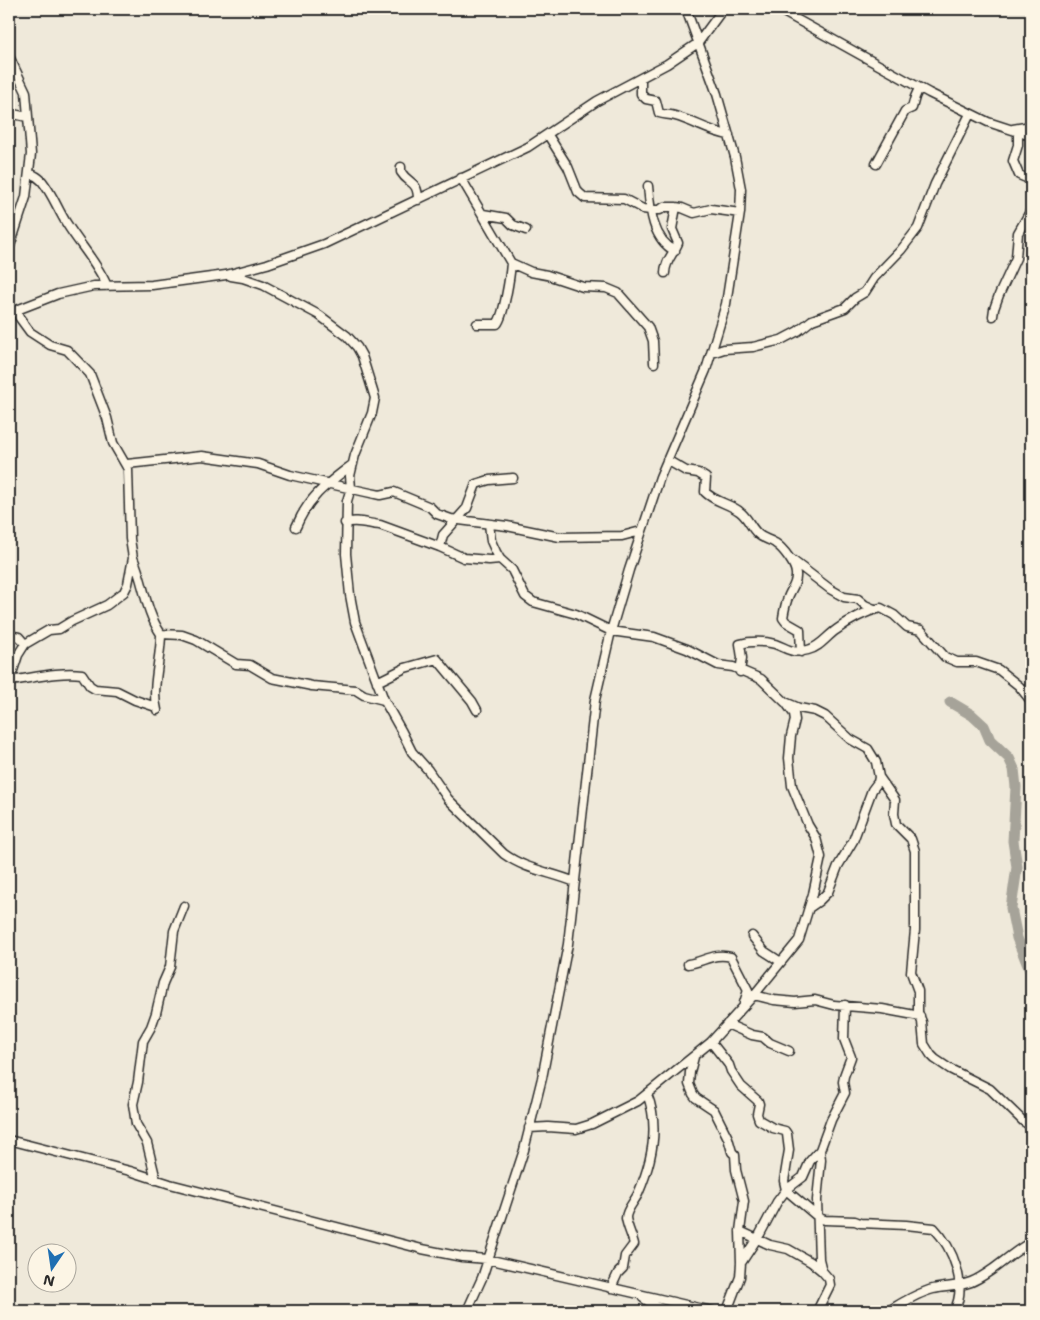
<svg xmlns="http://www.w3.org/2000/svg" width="1040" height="1320" viewBox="0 0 1040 1320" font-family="'Shantell Sans',sans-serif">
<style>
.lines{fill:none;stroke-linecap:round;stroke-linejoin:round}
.river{stroke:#a6a399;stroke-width:11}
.minor-casing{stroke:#2b2b2b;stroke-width:11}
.minor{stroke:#fcf5e5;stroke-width:8}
</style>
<rect width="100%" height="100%" fill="#efe9da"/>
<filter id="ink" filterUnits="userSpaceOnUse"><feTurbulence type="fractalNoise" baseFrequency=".02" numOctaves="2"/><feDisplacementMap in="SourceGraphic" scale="10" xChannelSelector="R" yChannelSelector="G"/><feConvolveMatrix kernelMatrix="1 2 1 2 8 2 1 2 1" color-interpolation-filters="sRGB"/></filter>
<g filter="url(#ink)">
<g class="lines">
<!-- river -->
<path class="river" d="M950,702l22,13 12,11 6,14 19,18 5,11 2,18 -3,54 4,26 -6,41 6,30 14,35"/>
<defs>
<path id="minor" d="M778,9l151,84 59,29 43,14
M9,56l17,36 5,62 -5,43 -17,52
M641,78v16l5,5 10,2 3,12c5,2 10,1 16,3 19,5 34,16 54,19
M9,113l18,4
M1013,129l18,-3
M1018,132v13l-5,16 6,14 12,5
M548,135l20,32 10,25 7,6 39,1 19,10 7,1h10l4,-3h12l6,1 12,5 17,-4 29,4
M876,164l29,-53 7,-3 3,-11 4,-9
M401,167v5c8,13 17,8 17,28
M29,173c6,2 9,4 13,8 11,14 16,29 25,43 13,21 31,40 40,62
M461,178l50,85 20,9 16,3 36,12 23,1 12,5 30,34 5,14 1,22
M648,186c2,23 4,53 27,65
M483,214l23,4 7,7 13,5
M665,273c0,-12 9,-20 13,-30l-6,-14 4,-22
M231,276l12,2 20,7 56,30 28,21 10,11 5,9 13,42 -3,15 -17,42 -5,21 1,12 -4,13 -1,53 4,41 5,27 29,78 18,32 10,20 16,18 20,29 56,55c22,16 47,18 71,28
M9,313l49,-19 36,-8 58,-1 74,-10 41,-11 57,-20 204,-97 69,-46 70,-37 31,-21 25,-34
M993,316l1,-7 5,-14 17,-37 2,-25 13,-23
M477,324h20c7,-8 13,-48 14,-61
M712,353l12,-4 29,-2 28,-7 17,-9 14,-11 33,-12 10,-10 10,-6 9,-14 27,-28 17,-22 17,-44 35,-70
M667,460l19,11 12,2 8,5 -1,14c10,10 23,11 34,19 9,6 11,16 19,23 5,5 11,5 17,9 8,5 21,22 21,31 1,9 -4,14 -7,21 -3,7 -5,16 -6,23l3,4 14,8 1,22
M127,464l75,-8 56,8 32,11 76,17 14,3 14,-3 36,15 7,7 14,5 56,7 53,11 62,-1 19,-5
M345,523c12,-4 23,1 35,2l60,22 24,11 25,2 11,-1
M489,524l2,17 5,11 4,7 12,11 13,26 8,6 43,12 35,17 43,6 33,12 31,16 15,2 28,12 24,23 14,6 16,3 10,5 25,23 18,10 8,13 3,15 -1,5 -6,8 -19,51 -15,25 -10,26 -9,9 -10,7
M296,527c13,-31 31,-43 57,-63
M440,547l3,-12 24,-27 9,-24 13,-4 24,-2
M133,558c11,24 12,53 28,76l21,1 14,5 40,24 14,1 22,13 40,8 44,4 8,5 20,5
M792,560l38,29 14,8 14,2 7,6 9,4
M9,635l10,2 6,7
M740,672l2,-14 -2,-14c10,-3 25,-3 35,0 14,5 16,10 33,6 12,-3 18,-13 28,-20 12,-9 30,-19 45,-22l13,7 13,12 14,3 24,27 12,5h19l23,8 20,16 12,15
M10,681c23,-3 49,-10 72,-7l8,12 5,3 22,2 18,9 21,7
M377,682l28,-14 32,-9 35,42 5,9
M9,683l9,-28 7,-11 24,-14 10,-1 13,-8 35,-16 17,-13 4,-8 5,-26 -3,-19 -2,-70 -15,-26 -6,-25 -17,-44 -23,-24 -17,-5 -20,-13 -11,-15 -2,-7
M157,710c-6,-21 4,-52 4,-76
M879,777l16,23 -1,14 2,10 15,15 4,12v79l-4,42 7,19v21l4,10 2,22 7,11 4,4 15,10 40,20 33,32 8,5
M752,936l12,15 17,11
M688,964c15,-2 27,-12 43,-7l17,33 -4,13
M754,995l20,5 21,2 20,-2 19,5 48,4 38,7
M727,1024l25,11 11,2 7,6 19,8
M711,1042l18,23 2,6 10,15 17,15 1,3 -2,10 2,6 14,8 12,3 2,3 2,16 -5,31 2,9 33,28 6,2 30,1 5,2 46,2 28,3c19,20 34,57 20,83
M694,1057l-4,15 -1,12 4,10 3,4 18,12 14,28 4,14 3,3 1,15 8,31 -4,30 1,32 -1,14 -13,34
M529,1128l19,-1 28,2 16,-5 46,-23 73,-59 43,-47 45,-55 14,-46 8,-37 -5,-19 -8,-13 -16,-39 -3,-28 2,-22 4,-16 -1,-6 -8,-11
M9,1140l121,31 40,13 252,65 40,8 25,2 225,52
M156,1180l-9,-37 -11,-19 -3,-20 5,-22 5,-41 8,-14 5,-14 7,-30 7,-16 4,-36 10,-25
M740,1231l30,14 18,4 23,13 11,9
M741,1263l19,-29 17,-32 9,-12 17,-13 7,-16 10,-11
M611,1288l7,-15 5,-5 2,-12 9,-12c-2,-8 -7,-18 -8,-26 0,-8 8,-16 12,-24 13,-30 22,-68 9,-100
M643,1298l12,8 13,5
M467,1311l15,-33 42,-128 18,-72 26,-134 27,-244 16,-69 18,-61 31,-93 46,-107 20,-66 14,-91 1,-24 -6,-32 -18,-63 -31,-85
M817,1311l13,-26 -1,-6 -7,-8 -3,-12 -2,-59 4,-40 -1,-10 11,-30 14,-27 -2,-11 1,-6 7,-19 -7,-18 1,-34
M888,1311c14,-8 29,-18 45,-22 13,-3 25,-2 38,-7 22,-9 38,-28 60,-40"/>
</defs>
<!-- minor casing -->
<use href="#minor" class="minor-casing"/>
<!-- minor -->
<use href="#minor" class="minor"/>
</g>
</g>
<!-- margin -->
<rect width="1040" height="1320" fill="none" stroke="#fcf5e5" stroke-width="30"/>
<rect x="15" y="15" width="1010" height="1290" fill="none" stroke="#2b2b2b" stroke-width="2" filter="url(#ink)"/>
<!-- north arrow -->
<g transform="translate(52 1268) rotate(193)"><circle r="24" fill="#fcf5e5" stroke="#a8a49b"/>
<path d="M0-4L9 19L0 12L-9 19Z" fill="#1f6fb2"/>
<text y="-8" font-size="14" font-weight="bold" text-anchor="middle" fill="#2b2b2b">N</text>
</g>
</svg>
